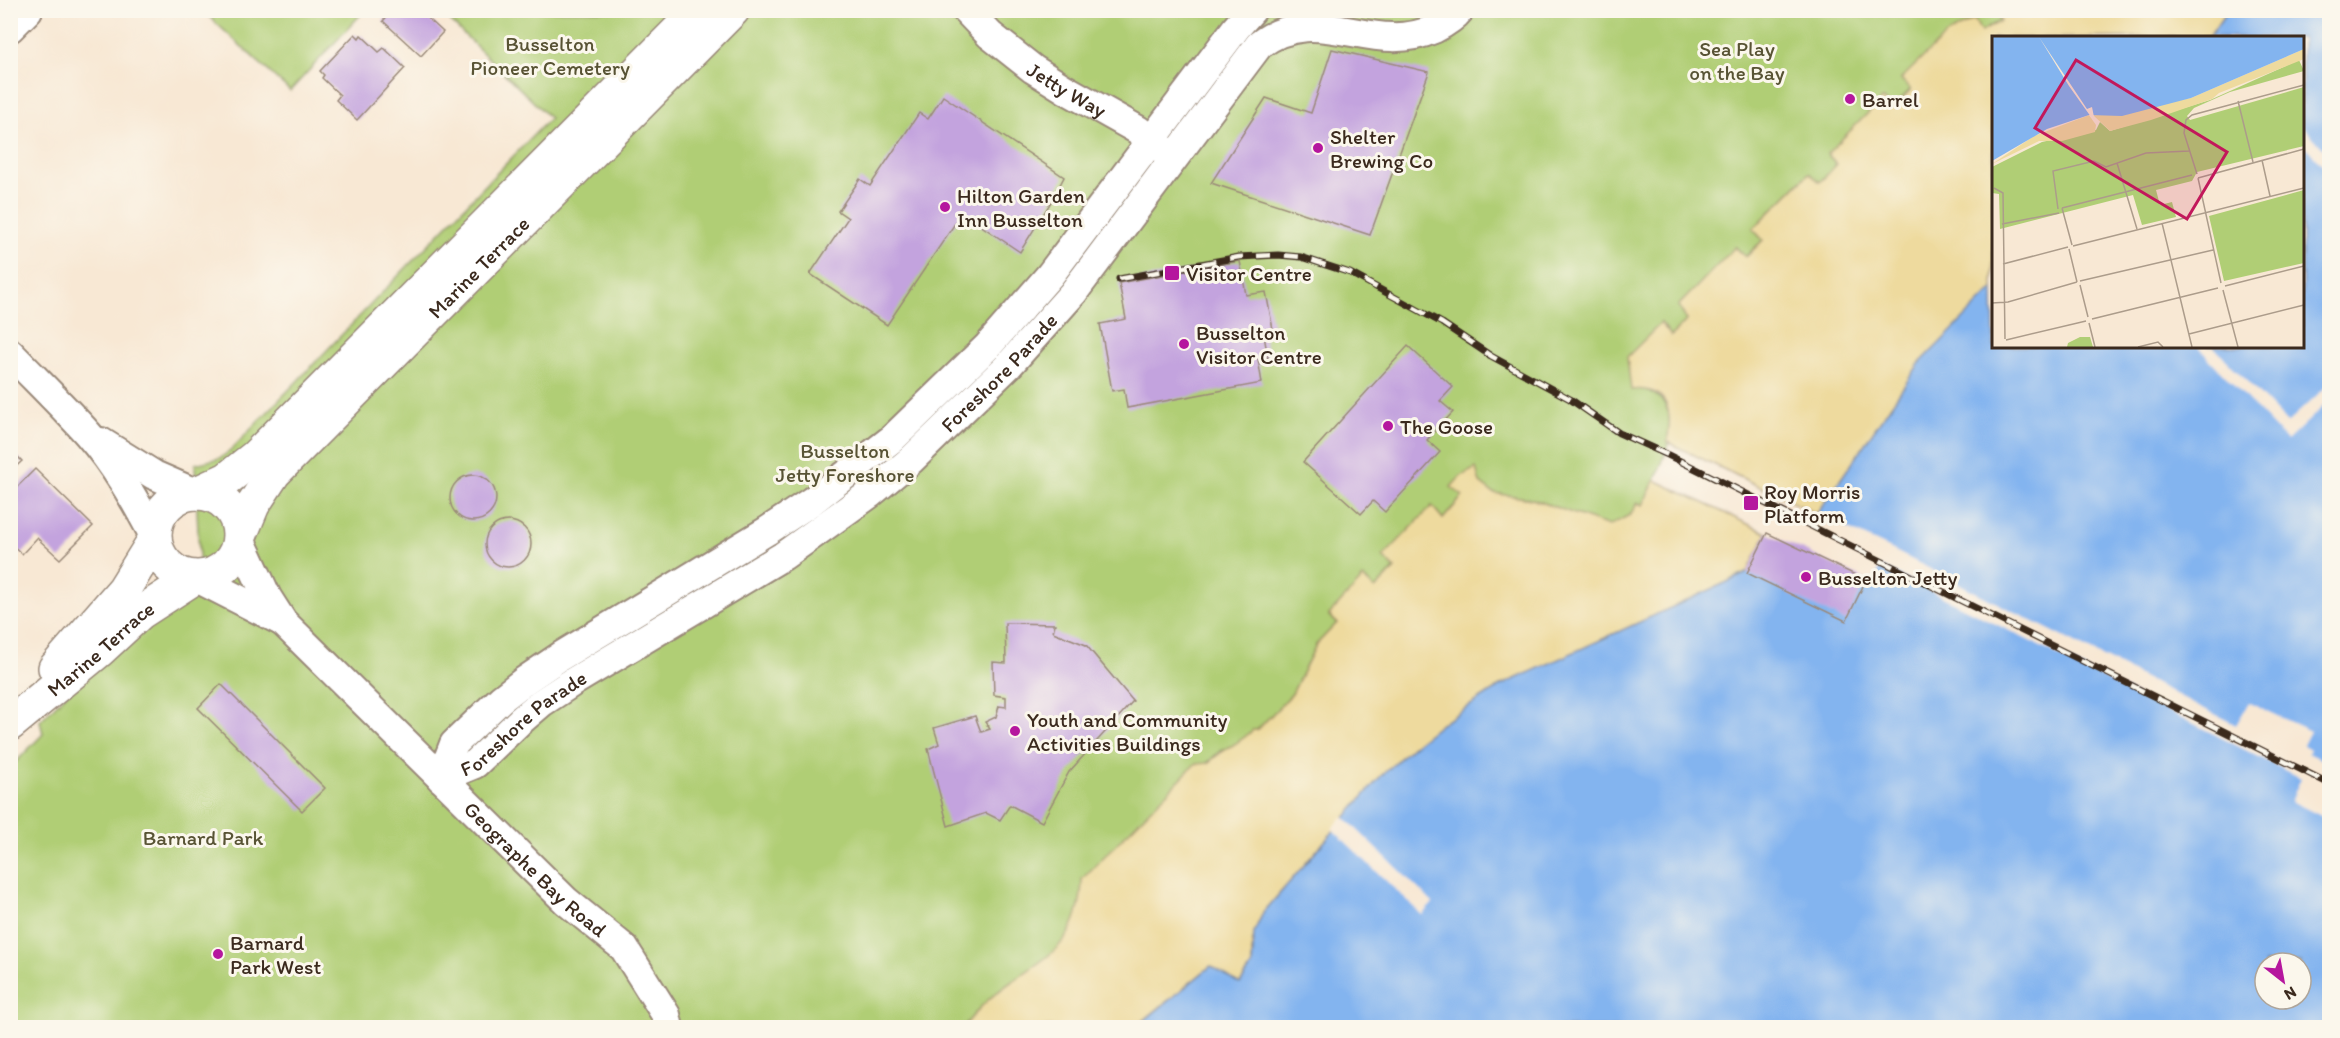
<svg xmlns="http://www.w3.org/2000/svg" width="2340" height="1038" viewBox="0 0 2340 1038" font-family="Itim,sans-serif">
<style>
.green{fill:#b0ce75;stroke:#767c4a;stroke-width:1.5}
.sand{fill:#eeda9e;stroke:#94825e;stroke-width:1.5}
.water{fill:#83b4ef;stroke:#5f6f86;stroke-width:1.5;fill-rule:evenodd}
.pier{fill:#f8e8d4}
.building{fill:#c3a3de}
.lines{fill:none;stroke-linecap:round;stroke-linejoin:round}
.street-casing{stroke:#9a8979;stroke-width:32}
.secondary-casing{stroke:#9a8979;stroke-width:36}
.street{stroke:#fff;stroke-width:28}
.secondary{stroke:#fff;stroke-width:33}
.rail-casing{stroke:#3b2a1e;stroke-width:7}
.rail{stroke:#fbf7ec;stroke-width:4.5;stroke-dasharray:14;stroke-linecap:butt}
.poi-dot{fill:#b5179e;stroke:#fbf7ec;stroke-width:2}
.labels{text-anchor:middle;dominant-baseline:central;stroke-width:6;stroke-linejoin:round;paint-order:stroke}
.park-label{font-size:21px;fill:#585334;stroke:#fbf7ec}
.street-label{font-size:21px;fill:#3b2a1e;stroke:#fbf7ec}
.poi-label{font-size:21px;fill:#3b2a1e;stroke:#fbf7ec;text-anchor:start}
.inset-road{fill:none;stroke:#ac9c8b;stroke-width:1.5}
.view{fill:#c2185b;fill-opacity:0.15;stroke:#c2185b;stroke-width:3}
.inset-edge{fill:none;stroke:#3b2a1e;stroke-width:3}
</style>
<rect width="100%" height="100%" fill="#fbf7ec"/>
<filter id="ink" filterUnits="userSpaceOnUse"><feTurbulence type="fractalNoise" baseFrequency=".0167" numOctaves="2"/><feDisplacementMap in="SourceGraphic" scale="12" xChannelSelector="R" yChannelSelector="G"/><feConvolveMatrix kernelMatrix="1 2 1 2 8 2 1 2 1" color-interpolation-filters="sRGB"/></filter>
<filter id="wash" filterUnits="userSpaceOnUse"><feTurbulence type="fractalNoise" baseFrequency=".008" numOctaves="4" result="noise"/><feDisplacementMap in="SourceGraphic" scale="24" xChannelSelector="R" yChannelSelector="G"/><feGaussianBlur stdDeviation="1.35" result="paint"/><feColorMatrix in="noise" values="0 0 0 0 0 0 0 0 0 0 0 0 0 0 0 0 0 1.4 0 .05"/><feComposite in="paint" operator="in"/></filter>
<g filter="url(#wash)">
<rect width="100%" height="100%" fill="#f8e8d4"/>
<!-- green -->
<path class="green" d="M1996,10l5,10 -20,12 -7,-13 -72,61 9,9 -19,19 -9,-9 -55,56 9,9 -18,19 -10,-10 -56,56 10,11 -18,17 -9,-10 -58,59 9,14 -16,16 -10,-13 -19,66c54,15 17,83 1,116l-5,-2 -8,12 -21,11 -77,-27 -39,-6 -13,-10 -17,13 -20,23 -11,-13 -48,51 11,11 -20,21 -11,-11 -35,38 8,7 -21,22 -24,49 -35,36h-4l-11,12 -22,9 -137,128c-3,76 -46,79 -95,121 -9,8 -17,18 -25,27l-952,1v-261l32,-33 -3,-13 87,-89 60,-31 14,-2 -6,-135 25,-6 10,-7 320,-333 -110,-107z
M203,11h161l-74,80z"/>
<!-- sand -->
<path class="sand" d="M1996,11h231l-18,26 -215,1 -1,251 -176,225 -150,-72c6,-30 2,-56 -36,-52l-4,-33 34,-34 10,13 16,-16 -9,-14 57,-59 11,10 17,-17 -10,-11 56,-56 11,9 17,-18 -10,-10 55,-55 11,9 18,-18 -10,-11 44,-43 29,-17 7,13 20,-11z
M1476,468l4,15 13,10 39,6 77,27 21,-11 8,-12 5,2 12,-25 112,53 -20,40 -245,112 -61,39 -29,23 -31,29 -118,137 -11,30v23l-13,19 -28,-19 -76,61 -172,1c8,-10 16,-20 25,-28 48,-42 92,-45 94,-121l113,-115 13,-1c15,-15 30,-18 45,-33h4l35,-36 24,-49 21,-22 -8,-8 34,-37 12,11 20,-20 -12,-12 49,-51 11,13 20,-23 -12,-9 10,-11z"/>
<!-- water -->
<path class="water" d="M2227,11h102v1016l-1194,1 76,-62 29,18 12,-18 2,-34 9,-19 118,-137 31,-29 29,-23 61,-39 245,-112 70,-59 102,-150 74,-75 1,57h308v-308l-93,-1zM2265,963h36v36h-36z"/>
<!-- pier -->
<path class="pier" d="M2303,126l26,29v17l-26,-28z
M2198,347h16l73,76 42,-39v17l-42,40z
M1814,513l75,35 347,177 13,-22 61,28 -7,14 7,4 -2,4 19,9 -4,7 6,3v48l-38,-19 10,-23 -420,-212 -9,17 -6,-2 -20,40 -99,-48 3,-6z
M1343,816l90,87 -11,12 -90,-86z"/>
<g id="blocks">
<!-- building -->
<path class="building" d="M393,10h26l24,22 -22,24 -38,-35z
M355,34l4,4 2,-3 18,17 5,-4 21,20 -48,52 -21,-20 4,-5 -18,-17 2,-3 -4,-4z
M1332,49l97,23 -59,163 -159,-52 55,-85 45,15z
M943,96l121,81 -13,25 -31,50 -58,-39 -75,112 -77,-51 38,-56 -10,-7 22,-32 10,7 49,-73 9,6z
M1240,261l6,34 20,-3 7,37 -10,1 5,28 -10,1 4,24 -135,25 -3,-19 -12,2 -12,-67 26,-5 -7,-36z
M1408,346l45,41 -13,14 13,11 -26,28 13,12 -55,60 -12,-11 -12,13 -58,-52z
M10,449l12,12 -12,11z
M35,469l58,57 -33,33 -23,-21 -15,16 -12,-11v-49z
M450 498a23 23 0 1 1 46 0a23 23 0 1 1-46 0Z
M485 544a23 23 0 1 1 46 0a23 23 0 1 1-46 0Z
M1767,533l99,47 -20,41 -99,-48z
M1005,623l50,1 -2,8 33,13 47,56 -64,71 -27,50 -32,-17 -10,15 -14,-7 -38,13 -20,-77 11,-5 -5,-16 41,-12 6,16 9,-3 -5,-7 11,-5 3,-11 7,1v-10l-12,-2 -1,-33 13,1z
M221,684l104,104 -23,23 -104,-103z"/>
</g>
</g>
<g filter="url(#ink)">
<use href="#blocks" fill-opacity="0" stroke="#9a8979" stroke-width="1.5"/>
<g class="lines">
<defs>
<g id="street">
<path id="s1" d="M966,10l24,25 43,34 32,20 73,41 29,22"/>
<path d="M10,28l18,-18"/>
<path d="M10,353c26,27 53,53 78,81 27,31 47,66 66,102"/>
<path d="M101,442l53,33 39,17"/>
<path id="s2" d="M240,539l27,58 16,25 283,279 58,47 42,67 3,13"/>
<path d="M197,578l84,43"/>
<path id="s3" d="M441,778l34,-14 45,-43 21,-18 35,-23 207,-124 88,-63 40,-33 97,-94 65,-73 186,-248c59,-45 112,12 175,-16 10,-5 19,-10 26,-19"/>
<path d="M441,778l13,-34 47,-45 23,-18 37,-25 206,-125 45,-30 80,-62 96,-93 62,-71 186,-247 16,-18"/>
</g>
<g id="secondary">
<circle cx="197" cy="535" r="42"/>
<path d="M197,493l30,-14 29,-23 443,-446"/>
<path id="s4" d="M240,536l13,-31 21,-32 459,-463"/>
<path d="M55,668l69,-79 31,-50"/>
<path id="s5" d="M10,724l90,-74 40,-37 54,-35"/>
</g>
</defs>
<!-- street casing -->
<use href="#street" class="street-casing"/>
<!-- secondary casing -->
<use href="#secondary" class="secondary-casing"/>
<!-- street -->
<use href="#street" class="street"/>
<!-- secondary -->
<use href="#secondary" class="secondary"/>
<defs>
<path id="rail" d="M1119,279l120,-22 39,-2 23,2 49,16 92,50 49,33 79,43 49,34 49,22 662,329"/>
</defs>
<!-- rail casing -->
<use href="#rail" class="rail-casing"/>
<!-- rail -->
<use href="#rail" class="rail"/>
</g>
</g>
<!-- markers -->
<g class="poi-dot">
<circle cx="1850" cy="99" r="6"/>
<circle cx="1318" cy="148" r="6"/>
<circle cx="945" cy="207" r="6"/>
<rect x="1164" y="265" width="16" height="16" rx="3"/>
<circle cx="1184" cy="344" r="6"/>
<circle cx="1388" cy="426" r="6"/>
<rect x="1743" y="495" width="16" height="16" rx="3"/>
<circle cx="1806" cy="577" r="6"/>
<circle cx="1015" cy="731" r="6"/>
<circle cx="218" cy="954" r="6"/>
</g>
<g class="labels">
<!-- park labels -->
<g class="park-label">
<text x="550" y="43">Busselton<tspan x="550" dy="24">Pioneer Cemetery</tspan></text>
<text x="1737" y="48">Sea Play<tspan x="1737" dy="24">on the Bay</tspan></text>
<text x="845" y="450">Busselton<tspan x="845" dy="24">Jetty Foreshore</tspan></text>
<text x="203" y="837">Barnard Park</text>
</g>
<!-- street labels -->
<g class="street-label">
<text stroke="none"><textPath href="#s1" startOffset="129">Jetty Way</textPath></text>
<text stroke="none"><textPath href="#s4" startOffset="362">Marine Terrace</textPath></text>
<text stroke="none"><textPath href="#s3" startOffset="694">Foreshore Parade</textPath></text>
<text stroke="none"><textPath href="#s5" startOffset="118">Marine Terrace</textPath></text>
<text stroke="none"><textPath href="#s3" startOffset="100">Foreshore Parade</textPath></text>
<text stroke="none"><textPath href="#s2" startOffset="447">Geographe Bay Road</textPath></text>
</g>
<!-- poi labels -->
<g class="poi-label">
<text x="1862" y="99">Barrel</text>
<text x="1330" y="136">Shelter<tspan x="1330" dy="24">Brewing Co</tspan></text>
<text x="957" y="195">Hilton Garden<tspan x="957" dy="24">Inn Busselton</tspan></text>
<text x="1186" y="273">Visitor Centre</text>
<text x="1196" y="332">Busselton<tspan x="1196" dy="24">Visitor Centre</tspan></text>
<text x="1400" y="426">The Goose</text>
<text x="1764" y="491">Roy Morris<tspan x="1764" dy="24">Platform</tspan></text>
<text x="1818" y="577">Busselton Jetty</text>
<text x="1027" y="719">Youth and Community<tspan x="1027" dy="24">Activities Buildings</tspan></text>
<text x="230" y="942">Barnard<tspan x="230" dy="24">Park West</tspan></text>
</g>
</g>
<!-- overview -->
<g transform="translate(1992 36)">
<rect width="312" height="312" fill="#f8e8d4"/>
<path d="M307,24l5,11 -74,21 -36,16 -7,8 3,4 114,-33v59l-107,26 -5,9 -36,9 4,15 12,-3 4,15 -34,8 -9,-30 -133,34 -1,-35 -7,-1v-26l50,-25 54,-12 4,-8 10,9 100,-31zM312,154v73l-80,18 -15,-65zM88,301h10l3,10h-26l1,-4z" fill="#b0ce75"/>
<path d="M312,13v10l-85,34 -7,6 -61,21 -41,11 -17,-16h32l20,-8 46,-9zM97,79l7,10 -1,7 -33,9h-23l-47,23 42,-28z" fill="#eeda9e"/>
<path d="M0,1h312v12l-113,49 -69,18 -33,-1 -42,14 -55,32z" fill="#83b4ef"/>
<path d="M47,1l48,72 5,-2 2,10h-3l-22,-31z" fill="#f8e8d4"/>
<path class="inset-road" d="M246,65l15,61M270,124l8,36M125,127l20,66M205,138l-13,-41 2,-13 6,-5 112,-30M206,142l106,-29M206,142l23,105M2,152l9,5 2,146M70,172l130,-33M70,172l10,37M66,173l-5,-38 41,-10 12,6 40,-14 43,-2M170,187l30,124M10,188l57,-11M81,210l231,-58M77,213l8,33M11,228l65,-17M88,245l133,-31M88,249l8,32M233,250l79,-20M231,254l15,57M0,267l16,-1 69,-20M100,283l126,-31M97,287l6,24M197,298l115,-29M14,304l80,-19M146,311l20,-5 5,5"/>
<path class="view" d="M84,24l151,92 -40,67 -152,-91z"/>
<rect width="312" height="312" class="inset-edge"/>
</g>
<!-- margin -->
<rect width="2340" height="1038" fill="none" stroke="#fbf7ec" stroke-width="36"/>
<!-- north arrow -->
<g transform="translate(2283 981) rotate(149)"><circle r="28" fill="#fbf7ec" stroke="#aea59a" stroke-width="1.5"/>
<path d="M0-4.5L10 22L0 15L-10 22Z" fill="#b5179e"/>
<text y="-9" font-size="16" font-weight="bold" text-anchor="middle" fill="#3b2a1e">N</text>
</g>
</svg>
